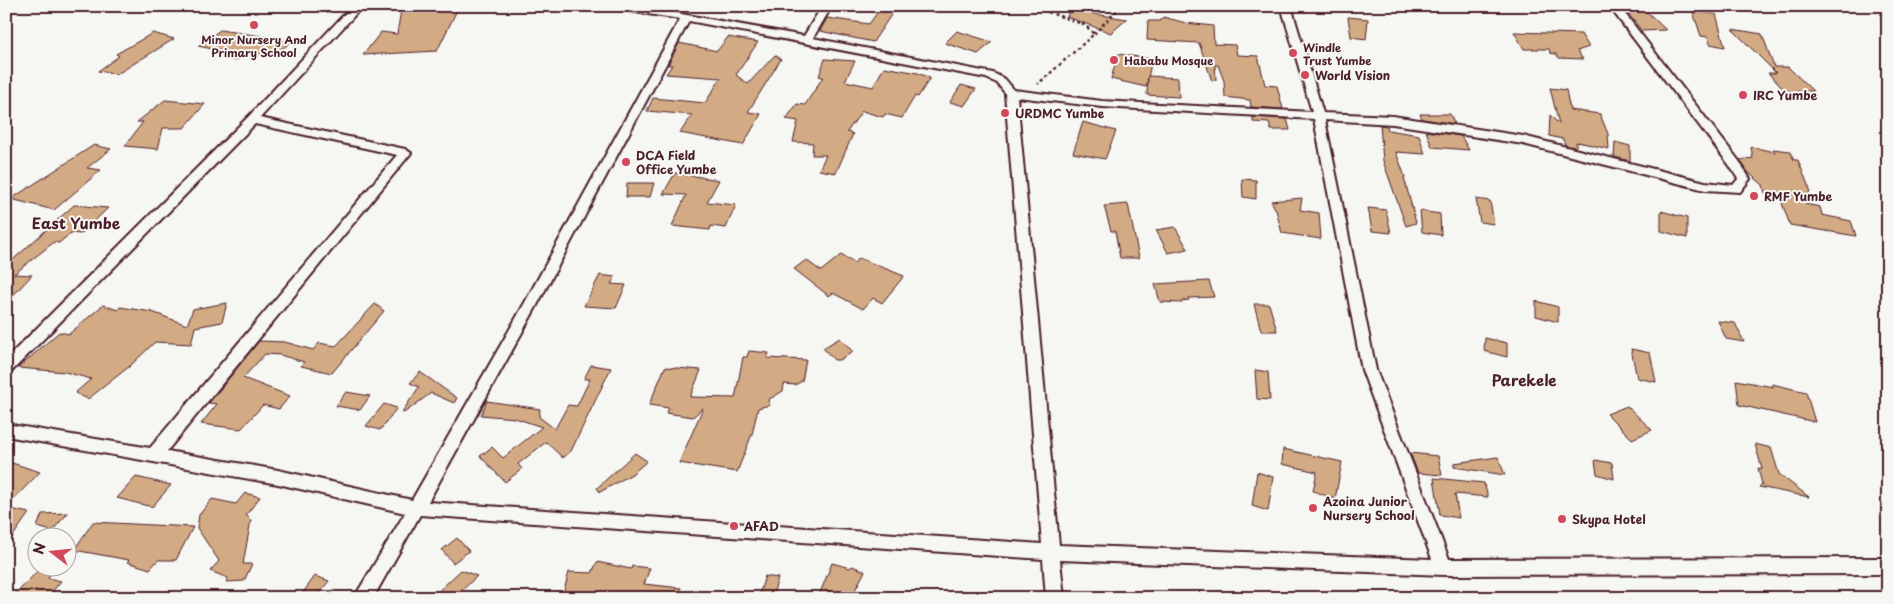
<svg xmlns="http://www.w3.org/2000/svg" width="1894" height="604" viewBox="0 0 1894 604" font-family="'Playpen Sans',sans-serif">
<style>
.building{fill:#d2aa83;stroke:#4a1f2b}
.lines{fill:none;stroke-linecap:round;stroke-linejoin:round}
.street-casing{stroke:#4a1f2b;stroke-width:4}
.path{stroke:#4a1f2b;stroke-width:2.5;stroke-dasharray:3 3;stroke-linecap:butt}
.street{fill:#f6f6f2;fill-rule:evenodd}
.poi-dot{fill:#d1495b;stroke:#f6f6f2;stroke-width:2}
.labels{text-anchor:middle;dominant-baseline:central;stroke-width:4;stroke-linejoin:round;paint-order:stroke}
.far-poi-label{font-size:11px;font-weight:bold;fill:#4a1f2b;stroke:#f6f6f2;text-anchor:start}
.poi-label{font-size:12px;font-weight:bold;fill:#4a1f2b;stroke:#f6f6f2;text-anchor:start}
.quarter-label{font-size:15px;font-weight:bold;fill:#4a1f2b;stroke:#f6f6f2}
</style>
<rect width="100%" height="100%" fill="#f6f6f2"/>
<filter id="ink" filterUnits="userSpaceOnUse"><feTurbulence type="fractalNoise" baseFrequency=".02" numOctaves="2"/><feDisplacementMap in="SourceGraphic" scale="10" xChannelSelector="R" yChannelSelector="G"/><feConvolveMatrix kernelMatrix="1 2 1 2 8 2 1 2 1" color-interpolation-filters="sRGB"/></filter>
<g filter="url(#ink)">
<!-- building -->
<path class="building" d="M418,6h41l-22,45 -74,4 18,-23 16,2 4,-24z
M882,6h15l-24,36 -53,-11 7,-13 42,6z
M1622,6h19l25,24 -24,1z
M1069,10l58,9 -16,14 -44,-16z
M1693,12l23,2 9,33 -15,-3 -2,-7 -7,-1z
M1163,17l23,6 27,3 1,18 21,1 2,10 21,1 7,29 12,1 6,23 -32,-2 -1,-7 -25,-3 -1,-16 -6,-16h-3l1,15 -4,1 -13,-38 -52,-3 1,-19h12z
M1348,17l20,2 -2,20 -15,-2z
M1732,29l30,5 12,33h14l25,24 -27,1 -18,-19h8z
M220,30l41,6 30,6 -18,14 -23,-4 -15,9 -19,-7 6,-3 -24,-5z
M957,31l35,11 -14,12 -33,-11z
M1514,32l67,2 8,13 -12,4 6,8 -24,-1 -3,-4 -6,-1 -1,-4h-25z
M153,33l21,6 -57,35 -19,-3 21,-15 -3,-2z
M728,37l30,5 -22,33 12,9 27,-29 6,4 -33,53 13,2 -18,31 -63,-12 12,-18 -45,-4 6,-13 52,5 16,-25 -55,-4 6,-9h-4l11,-22 38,8z
M1118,54l34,5 -6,28 -35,-8z
M825,59l30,2 -10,20 28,6 11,-20 34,6 12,5 -12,19 -3,-1 -13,22 -17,-4 -2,3 -21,-6 -15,21 6,2 -17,39 -17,-3 7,-15h-14l1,-12 -20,-1 5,-21 -12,-2 11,-15 8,1 18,-28 -4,-1z
M1148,76l30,2 1,19 -32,-2z
M961,85l15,4 -12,17 -14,-4z
M1550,88l16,2 4,20 30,4 8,20 1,15 -31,-7 1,1 -3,-1v4l-2,1 -9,-2 -2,-6 -14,-3 1,-21 9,9z
M165,100l40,4 -21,24h-21l-5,21 -33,-3 18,-24h-6z
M1420,114h30l5,10 -33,-5z
M1253,117l34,2 3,11h-19l-2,-7 -16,-1z
M1083,122l33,9 -11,28 -32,-6z
M1380,125l7,1 1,4 31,5 6,19 -29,-2 9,25h-1l12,46 -10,3 -23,-65z
M1426,131l35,5 8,14 -37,-3z
M1615,142l15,4v15l-16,-4z
M94,145l17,4 -24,19 14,2 -47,40 -43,-11z
M1751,147l24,5 -2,-3 17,2 4,9h4l12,30 -5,14 15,3 2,8 29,6 5,15 -66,-11 -11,-30 -14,-2 -2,-8 -15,-13 -8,-12 13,-2z
M675,173l44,7 -12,22 29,3 -10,23 -15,-2 -1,4 -38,-4 14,-31 -23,-1z
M1242,179l14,1v19l-13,-2z
M627,183h27l-4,14h-24z
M1302,198l-2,12 19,3 2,26 -39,-6 -6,-23 -5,-9z
M1476,199l14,2 4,23 -14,-2z
M1128,204l11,54h-19l-5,-27h-4l-7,-25z
M74,205l34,3 -27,26 -10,-1 -12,10 -5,-1 -40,32 18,1 -26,28v-29h5l-5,-8z
M1368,208l18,2 5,23 -19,-2z
M1420,211l20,3 1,21 -19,-3z
M1661,211l26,7v20l-26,-7z
M1175,227l13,22 -20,4 -12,-23z
M841,255l13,8 5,-5 45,18 -22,27 -9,-5 -10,11 -30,-16 -4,3 -35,-27 12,-9 15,11z
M600,275l15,2 -4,7 15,1 -10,23 -32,-2z
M1209,281l5,16 -26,1 1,2 -7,1v2l-22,-1 -5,-18z
M1536,301l22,6v15l-22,-6z
M227,303l-5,19 -27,5 -4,17 -36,-2 -25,24 -42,33 -13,-6 16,-14 -26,-7 -47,-4 41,-36 10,2 34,-29 15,5 2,-3 32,5 35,13 6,-16z
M375,304l9,7 -52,62 -31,-7 3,-4 -24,-7 -15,-1 -22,24 47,18 -11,13 -16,-4 -22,24 -40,-5 16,-20 -8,-1 50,-62 26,1 28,8 6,-7 17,3z
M1254,304h15l8,27h-16z
M1718,321l17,2 9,19 -18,-3z
M840,338l13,14 -14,8h-5l-11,-12z
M1485,338l22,5v14l-23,-6z
M1631,349l19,4 6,29 -19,-4z
M749,351l20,2 -2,5 39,2 -4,21 -7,4 -11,-1 -1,7 -15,9 2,5 -12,3 -6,26 -15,38 -58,-9 24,-55 -10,9 -27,-4 3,-5 -20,-3 16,-38 36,3 -11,27 45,1 8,-41h4z
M591,365l20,3 -40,83 -8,7 -17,-16 -28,22 4,5 -17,13 -25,-26 12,-9 11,11 39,-31 -27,-9 -34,-3 6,-14 53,8 -1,8 16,12 13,-24 9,1 13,-27h-6z
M1255,370l13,2 2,28 -13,-1z
M420,372l37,26 -3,5 -23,-10 -27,20 -2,-1 17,-25 -9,-4z
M1736,380l37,7 -1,-3 34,8 9,30 -76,-17z
M346,392l24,4 -10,14 -24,-4z
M384,404l13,4 -17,22 -14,-4z
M1627,406l25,24 -20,9 -25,-25z
M1755,444l16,4 8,26 30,23 -50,-10 3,-3 -4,-16 4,1z
M1283,449l59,13 -7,37 -22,-8 4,-19 -35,-8z
M635,453l12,8 -15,13 -32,18 -3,-4z
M1410,453l28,3 4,19 -24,-2z
M1498,457l7,18 -51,-8v-4z
M1595,460l17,3 2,16 -17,-5z
M6,461l34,11 -34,35z
M1257,472l16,5 -5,34 -16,-5z
M136,477l35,8 -19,22 -35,-9z
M1434,478l50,5 4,14 -33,-3 4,24 -19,-3z
M245,493l15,4 -14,18 5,5 -8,44h9l-8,17 -18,1 2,-4 -18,-7 9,-10 -22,-33 2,-13 13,-16 24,5z
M6,508l23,5 -23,33z
M68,513l-16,18 -15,-4 5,-13z
M93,522l100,5 -17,33h-18l-8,9 -23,-7 2,-2 -55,-10z
M457,538l12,13 -16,12 -11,-13z
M597,562l34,7 1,-3 18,2 -6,16 37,4 -1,10h-118l7,-26 23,1z
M832,563l18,5 2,-2 13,5 -14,27h-33z
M42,566h11l-5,12 13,3 -14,17h-35z
M461,570l16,6 -23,22h-23z
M315,576l14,5 -14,17h-16z
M765,576l13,2 -6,20h-14z"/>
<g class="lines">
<defs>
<path id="street" d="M352,6h11l-103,112 145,31 6,4 -244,298 111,19 134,30 111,-194 157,-287 -64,-10 -5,-3h26l167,30 18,-30h10l-19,32 180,35 12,6 9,11 88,11 210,11 -31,-106h10l32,107 70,3 130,20 182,46 28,3 5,-6 -8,-13 -121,-160h10l120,155 11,18 -10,13 -35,-2 -182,-46 -130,-20 -68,-4 51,250 73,189 439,-1v16l-444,1 -384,-15 4,38h-18l-3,-39 -623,-44 -47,83h-19l51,-85 -127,-29 -272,-48v-12l144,24 247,-293 -142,-31 -244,248 -5,2v-15l242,-242zM689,21l297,57 11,5 8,10 37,451 -614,-42 107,-193zM1017,97l85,10 212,12 48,251 70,189 -373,-14z"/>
</defs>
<!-- street casing -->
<use href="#street" class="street-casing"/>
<!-- path -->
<path class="path" d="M1031,6l54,19 9,9 -56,50
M1094,34l23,-24 10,-4"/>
<!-- street -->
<use href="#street" class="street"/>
</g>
</g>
<!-- markers -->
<g class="poi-dot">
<circle cx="254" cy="25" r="5"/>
<circle cx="1293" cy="53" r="5"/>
<circle cx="1114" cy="60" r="5"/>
<circle cx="1305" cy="75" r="5"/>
<circle cx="1743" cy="95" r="5"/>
<circle cx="1005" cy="113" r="5"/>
<circle cx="626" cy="162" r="5"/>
<circle cx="1754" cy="196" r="5"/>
<circle cx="1313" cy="508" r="5"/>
<circle cx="1562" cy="519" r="5"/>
<circle cx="734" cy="526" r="5"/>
</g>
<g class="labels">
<!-- far-poi labels -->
<g class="far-poi-label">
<text x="254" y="39" text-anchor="middle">Minor Nursery And<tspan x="254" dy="13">Primary School</tspan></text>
<text x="1303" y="47">Windle<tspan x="1303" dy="13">Trust Yumbe</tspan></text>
<text x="1124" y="60">Hababu Mosque</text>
</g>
<!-- poi labels -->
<g class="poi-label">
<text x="1315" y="75">World Vision</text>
<text x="1753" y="95">IRC Yumbe</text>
<text x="1015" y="113">URDMC Yumbe</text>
<text x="636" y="155">DCA Field<tspan x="636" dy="14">Office Yumbe</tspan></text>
<text x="1764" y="196">RMF Yumbe</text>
<text x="1323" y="501">Azoina Junior<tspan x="1323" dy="14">Nursery School</tspan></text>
<text x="1572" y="519">Skypa Hotel</text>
<text x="744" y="526">AFAD</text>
</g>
<!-- quarter labels -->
<g class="quarter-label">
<text x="76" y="222">East Yumbe</text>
<text x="1524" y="379">Parekele</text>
</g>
</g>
<!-- margin -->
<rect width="1894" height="604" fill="none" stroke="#f6f6f2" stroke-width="25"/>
<rect x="12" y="12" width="1869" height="579" fill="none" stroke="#4a1f2b" stroke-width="2" filter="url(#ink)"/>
<!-- north arrow -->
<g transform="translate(52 552) rotate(286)"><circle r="24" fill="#f6f6f2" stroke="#b1a0a2"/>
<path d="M0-4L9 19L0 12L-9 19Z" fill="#d1495b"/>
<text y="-8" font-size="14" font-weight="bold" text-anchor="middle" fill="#4a1f2b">N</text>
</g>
</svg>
